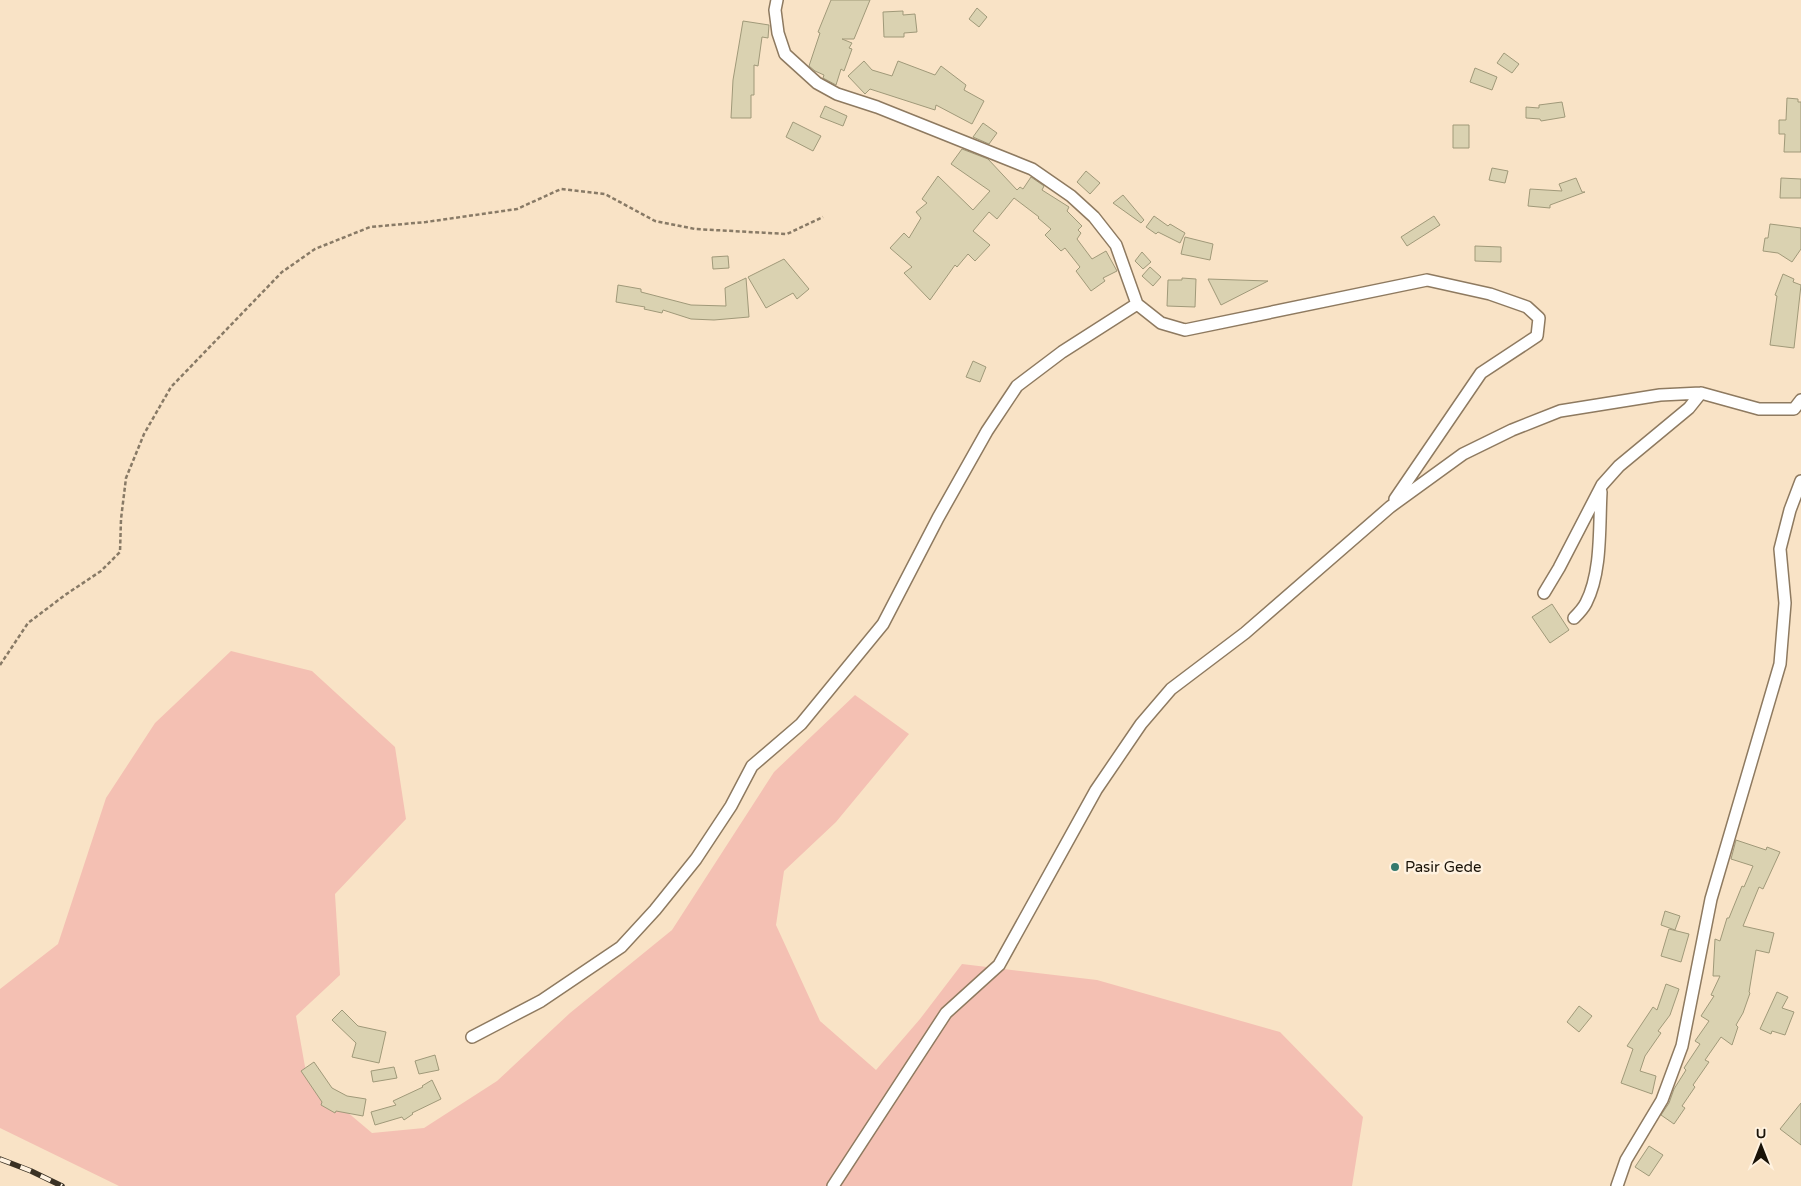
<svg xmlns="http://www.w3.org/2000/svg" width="1801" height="1186" viewBox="0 0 1801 1186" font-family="'Varela Round',sans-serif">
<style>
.green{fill:#f4c0b3}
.building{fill:#dad2b1;stroke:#a09979}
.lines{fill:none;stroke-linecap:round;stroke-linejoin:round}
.minor-casing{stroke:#8e7a60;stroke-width:14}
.path{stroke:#887a66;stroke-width:2.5;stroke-dasharray:4 2.5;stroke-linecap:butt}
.minor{stroke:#fff;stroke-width:11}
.rail-casing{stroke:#3a3123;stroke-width:5.5}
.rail{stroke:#fff2e0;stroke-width:4;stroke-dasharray:11;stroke-linecap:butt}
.poi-dot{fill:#35796d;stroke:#fff2e0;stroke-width:2}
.labels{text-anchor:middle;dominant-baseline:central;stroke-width:5;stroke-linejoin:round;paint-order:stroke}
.poi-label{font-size:15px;fill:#191207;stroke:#fff2e0;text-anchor:start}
</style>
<rect width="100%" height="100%" fill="#f9e3c6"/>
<!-- green -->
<path class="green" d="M231,651l81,20 83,76 11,72 -71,75 5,81 -44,41 11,62 65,55 52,-5 73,-47 73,-68 102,-83 102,-158 81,-77 54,39 -73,88 -52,49 -8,54 44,96 56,49 44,-51 42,-55 135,16 183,52 83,85 -11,69h-1233l-119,-58v-139l58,-45 48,-146 49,-75z"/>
<!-- building -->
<path class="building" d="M831,0h39l-16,39h-12l10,4 -3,5 3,1 -8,22 -3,-2 -5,16 -13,-7 1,-3 -9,-4 -6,-5 11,-33 -2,-1z
M977,8l10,9 -8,10 -10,-8z
M903,11v4l12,-1 2,18 -13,1v4h-20l-1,-25z
M743,21l26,4 -1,13 -6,-1 -4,29 -4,-1v30h-3v23h-20l2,-38z
M1504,53l15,11 -7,9 -15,-10z
M864,61l8,9 20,6 6,-15 37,14 6,-9 25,19 -2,5 20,11 -12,23 -36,-19 -1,5 -65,-21 -5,5 -17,-18z
M1475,68l22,9 -5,13 -22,-8z
M1787,98l11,1v3h3v50h-17l1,-18h-6v-14h7z
M1562,102l3,15 -24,4 -1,-2 -14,-1v-11l13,1v-3z
M825,106l22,10 -4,10 -23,-9z
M793,122l28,14 -8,15 -27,-14z
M983,123l14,10 -8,11 -16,-7z
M1453,125h16v23h-16z
M962,149l26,10 29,31 3,-3 3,2 8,-12 13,9 -2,4 27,17 -2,4 15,15 -4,4 3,3 -4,6 15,20 14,-8 11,20 -14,7 2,3 -14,10 -15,-20 4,-4 -15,-19 -4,3 -16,-16 6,-6 -13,-11 1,-1 -25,-19 -17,21 -8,-7 -16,19 17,14 -15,16 -7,-7 -11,13 -2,-2 -25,35 -26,-27 8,-6 -22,-19 14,-15 5,5 12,-20 -5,-6 11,-9 -5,-4 16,-23 35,34 17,-19 -39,-27z
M1492,168l16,3 -3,12 -16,-3z
M1086,171l14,12 -10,11 -13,-12z
M1576,178l6,14h3l-35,13v3l-22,-2 2,-17 32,2 -3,-7z
M1781,178l20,1v19h-21z
M1123,195l21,25 -3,3 -28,-20z
M1154,216l14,10 2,-2 15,9 -5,10 -22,-11 -2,2 -10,-7z
M1434,216l6,9 -33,21 -6,-9z
M1770,224l31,4v21l-9,13 -14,-9 -15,-2 2,-13h3z
M1185,237l28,7 -3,16 -29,-6z
M1475,246l26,1v15l-26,-1z
M1142,252l9,10 -8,7 -8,-8z
M728,256l1,12 -16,1 -1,-12z
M784,259l25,30 -12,10 -4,-6 -27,15 -18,-31z
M1150,267l11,10 -8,9 -11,-10z
M1783,274l11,5 -1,3 8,3 -7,63 -24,-3 7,-49 -2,-1z
M746,278l3,39 -35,3 -23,-1 -28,-9 -1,3 -18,-4 1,-2 -29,-5 2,-17 23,4v3l50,13 35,1 -1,-18z
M1182,278l14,1 -1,28 -28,-1 1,-26h14z
M1208,279l60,2 -47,24z
M973,361l13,6 -6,15 -14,-5z
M1552,604l17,26 -19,13 -18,-26z
M1736,840l30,10 1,-3 13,5 -17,37 -4,-2 -16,39 31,7 -5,20 -13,-3 -7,42 1,1 -7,20 -7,12 2,2 -6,18 -11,-8 -16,23 4,2 -16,23 2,2 -13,19 3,2 -11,16 -13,-9 8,-12 5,-14 12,-19 -2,-2 16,-24 -5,-3 14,-20 -8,-5 13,-20 -3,-1 9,-19h-7l2,-37 5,2 7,-23h2l13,-32 2,1 9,-21 -22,-7z
M1665,911l15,5 -5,14 -14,-5z
M1669,929l20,5 -8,28 -20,-6z
M1666,984l13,5 -9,26 -12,16 3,2 -16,23 -5,15 16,5 -4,18 -31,-11 12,-34 -6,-3 26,-39 4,3z
M1777,992l11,5 -6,11 12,4 -9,23 -13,-4 -1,3 -11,-5z
M1579,1006l13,10 -13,16 -12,-10z
M342,1010l16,16 28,6 -7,31 -27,-6 4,-14 -24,-23z
M435,1055l4,15 -20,4 -4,-13z
M314,1062l18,26 15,8 19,3 -3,17 -27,-5 -1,2 -14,-8 1,-3 -21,-31z
M394,1067l3,11 -24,4 -2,-11z
M432,1080l9,19 -29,14 1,1 -9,6 -2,-3 -27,8 -4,-13 25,-7 -3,-4 30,-14 -1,-1z
M1801,1103v42l-21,-16z
M1649,1146l14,9 -14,21 -14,-9z"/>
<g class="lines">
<defs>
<path id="minor" d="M777,0l-2,10 3,23 7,21 32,29 20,11 40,13 155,62 39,27 23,21 22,28 21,59 24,19 24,7 242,-50 63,14 37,13 12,11 -2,18 -56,37 -86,126
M1544,593l15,-25 43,-83 17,-19 70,-58 12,-15
M1574,618c4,-4 9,-9 12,-15 16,-31 13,-76 15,-111
M472,1037l69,-36 80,-54 34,-37 41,-51 35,-53 21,-40 49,-42 82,-100 55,-106 49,-87 30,-45 45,-34 75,-48
M833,1186l113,-173 53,-48 97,-175 45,-66 30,-35 74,-56 145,-126 73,-53 49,-24 48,-19 100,-16 41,-2 58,16h35l7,-9
M1617,1186l9,-26 36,-60 20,-54 29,-147 69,-235 5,-61 -5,-54 10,-39 11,-29"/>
</defs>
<!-- minor casing -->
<use href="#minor" class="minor-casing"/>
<!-- path -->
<path class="path" d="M0,665l28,-42 37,-28 36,-24 19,-19 1,-33 5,-41 18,-44 27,-47 111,-115 33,-23 55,-22 56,-5 91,-13 44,-20 44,5 50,27 40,8 92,5 36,-17"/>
<!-- minor -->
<use href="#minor" class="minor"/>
<defs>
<path id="rail" d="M0,1159l31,12 31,15"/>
</defs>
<!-- rail casing -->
<use href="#rail" class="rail-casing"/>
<!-- rail -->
<use href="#rail" class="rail"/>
</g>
<!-- markers -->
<circle class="poi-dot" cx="1395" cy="867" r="5"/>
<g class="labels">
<!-- poi labels -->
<g class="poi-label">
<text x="1405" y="867">Pasir Gede</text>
</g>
</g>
<!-- north arrow -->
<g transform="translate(1761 1146)" stroke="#fff2e0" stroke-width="4" paint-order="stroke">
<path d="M0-4L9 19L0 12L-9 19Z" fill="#191207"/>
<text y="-8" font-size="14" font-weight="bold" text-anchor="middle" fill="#191207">U</text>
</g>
</svg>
